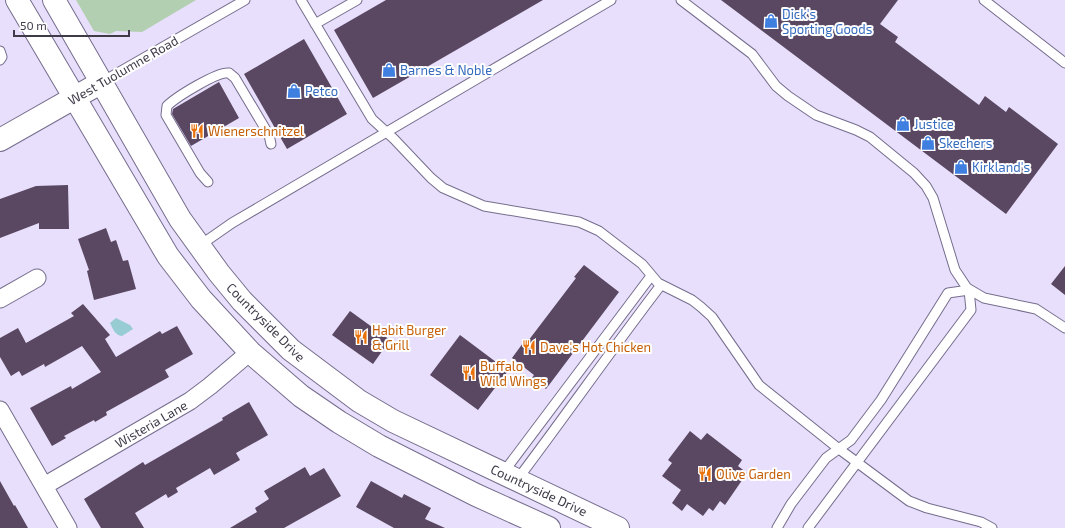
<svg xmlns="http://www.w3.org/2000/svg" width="1065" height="528" viewBox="0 0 1065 528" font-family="'Exo 2',sans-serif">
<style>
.green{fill:#b3cfb1}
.water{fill:#96ccd2}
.building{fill:#5a4761}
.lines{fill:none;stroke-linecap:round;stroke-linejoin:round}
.lane-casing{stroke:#766d8c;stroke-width:11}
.street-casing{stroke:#766d8c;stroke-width:19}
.secondary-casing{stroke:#766d8c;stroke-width:24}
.lane{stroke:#fff;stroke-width:9}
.street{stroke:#fff;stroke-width:17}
.secondary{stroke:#fff;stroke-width:22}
.labels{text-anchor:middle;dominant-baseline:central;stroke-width:4;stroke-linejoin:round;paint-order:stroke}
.shop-label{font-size:13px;fill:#366cbe;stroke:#fff;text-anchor:start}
.street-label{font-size:13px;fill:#3e3a48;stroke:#fff}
.food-label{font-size:13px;fill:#c56008;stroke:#fff;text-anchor:start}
</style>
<rect width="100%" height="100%" fill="#e7dffc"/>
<!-- green -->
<path class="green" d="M76,0h120l-54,32 -26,-1 -6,3 -16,-3z"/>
<!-- water -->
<path class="water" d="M116,318l14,7 3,4 -11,7c-7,-1 -9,-7 -12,-13z"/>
<!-- building -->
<path class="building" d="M386,0h157l-170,98 -39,-68z
M721,0h177l-18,24 18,13 -3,5 84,63 6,-9 21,16 3,-5 49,37 -52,70z
M304,39l43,75 -60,35 -43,-75z
M219,82l20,36 -48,28 -19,-32 1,-5z
M68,185l1,44h-30v-6l-39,15v-39l36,-13z
M106,228l5,14 5,-2 7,21 5,-1 8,29 -42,11 -7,-29 2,-1 -11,-31z
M584,265l35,27 -73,97 -14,-11 2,-3 -22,-17 11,-15 2,2 51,-67 -2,-1z
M1065,266v29l-14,-11z
M83,304l27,31 -5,4 11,18 44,-26 2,3 15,-8 16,28 -28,16 4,7 -63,35 1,3 -12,7 -1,-2 -30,16 2,2 -14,8 -22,-38 41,-22 1,3 29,-17 -19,-26 -37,21 -1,-3 -22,12 -3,-5 -8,5 -11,-19v-19l18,-10 8,15 48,-27 -3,-3z
M350,311l40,29 -17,24 -41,-29z
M460,335l48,36 -30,39 -48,-35z
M249,402l19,33 -32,18 4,7 -26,15 -4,-7 -34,20 2,4 -10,6 -2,-4 -31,19 9,15h-43l-17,-29 59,-37 2,3 78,-45 -1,-2z
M690,431l11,9 6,-7 35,27 -4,6 9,7 -22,32 -5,-4 -7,10 -4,-3 -6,8 -16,-12 -5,7 -10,-8 9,-13 -19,-14 10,-13 -4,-3z
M305,467l5,9 14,-8 17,28 -57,32h-54l27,-16 -2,-4 14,-9 -5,-8z
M0,481l14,25 1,-1 13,23h-28z
M371,481l31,17 2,-4 27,14 -6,11 20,9h-51l-38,-21z"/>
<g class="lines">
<defs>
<path id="lane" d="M301,0l71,119 22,20 37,39 12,10 41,18 95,16 20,9 43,33 16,19 34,17 9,7 11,10 47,68 80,64 70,52 18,7 54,14 11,6
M681,0l71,54 24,32 12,10 28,19 40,15 14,7 44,36 12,13 7,12 22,72 12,18 17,10 52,11 29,19
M984,0l81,63
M315,24l42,-24
M0,51l2,6 -2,3
M102,82l143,-82
M208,182l-8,-9 -34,-58 1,-9c9,-9 51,-35 62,-33l6,5 34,57 2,9
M199,246l33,-23 379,-223
M503,473l148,-197
M517,480c49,-65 95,-131 144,-195
M777,528l14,-24 35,-46 25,-18 30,-40 67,-107 21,-3 2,20 -163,218"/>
<path id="street" d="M0,299l37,-21
M0,410l68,118
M44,486l146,-85 20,-15 40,-34"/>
<path id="secondary" d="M17,0l151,256 33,43 49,53 51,44 38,26 40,24 97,49 73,33
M54,0l126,219 39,54 23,28 49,49 68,51 34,20 225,107
M0,140l102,-58"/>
</defs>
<!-- lane casing -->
<use href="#lane" class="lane-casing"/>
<!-- street casing -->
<use href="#street" class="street-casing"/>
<!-- secondary casing -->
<use href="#secondary" class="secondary-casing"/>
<!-- lane -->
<use href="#lane" class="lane"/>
<!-- street -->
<use href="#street" class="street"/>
<!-- secondary -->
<use href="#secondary" class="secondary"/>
</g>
<!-- icons -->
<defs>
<symbol id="shop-bare" viewBox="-9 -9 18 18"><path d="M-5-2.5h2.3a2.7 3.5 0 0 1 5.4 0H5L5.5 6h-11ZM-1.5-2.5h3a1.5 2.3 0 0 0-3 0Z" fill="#3f7fe0" stroke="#fff" stroke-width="2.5" paint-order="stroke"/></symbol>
<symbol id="restaurant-bare" viewBox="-9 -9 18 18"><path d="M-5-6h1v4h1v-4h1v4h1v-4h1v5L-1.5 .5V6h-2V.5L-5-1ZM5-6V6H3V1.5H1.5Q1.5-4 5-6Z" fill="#e8710a" stroke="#fff" stroke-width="2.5" paint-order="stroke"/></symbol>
</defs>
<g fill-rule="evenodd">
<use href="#shop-bare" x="761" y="11" width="20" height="20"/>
<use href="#shop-bare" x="379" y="60" width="20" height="20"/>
<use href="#shop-bare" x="284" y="81" width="20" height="20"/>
<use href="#shop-bare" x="893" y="114" width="20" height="20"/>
<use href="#restaurant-bare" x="187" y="121" width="20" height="20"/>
<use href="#shop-bare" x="918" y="133" width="20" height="20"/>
<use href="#shop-bare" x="951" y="157" width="20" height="20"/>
<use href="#restaurant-bare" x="351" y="327" width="20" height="20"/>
<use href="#restaurant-bare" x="519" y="337" width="20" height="20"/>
<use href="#restaurant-bare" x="459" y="363" width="20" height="20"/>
<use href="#restaurant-bare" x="695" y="464" width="20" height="20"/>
</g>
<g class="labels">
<!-- shop labels -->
<g class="shop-label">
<text x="782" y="14">Dick's<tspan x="782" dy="15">Sporting Goods</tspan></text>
<text x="400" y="70">Barnes &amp; Noble</text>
<text x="305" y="91">Petco</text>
<text x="914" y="124">Justice</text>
<text x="939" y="143">Skechers</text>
<text x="972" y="167">Kirkland's</text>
</g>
<!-- street labels -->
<g class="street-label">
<text transform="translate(123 70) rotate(-30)">West Tuolumne Road</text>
<text transform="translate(266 322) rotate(45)">Countryside Drive</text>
<text transform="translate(151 424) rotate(-30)">Wisteria Lane</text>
<text transform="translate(539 490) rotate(25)">Countryside Drive</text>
</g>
<!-- food labels -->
<g class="food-label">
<text x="208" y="131">Wienerschnitzel</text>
<text x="372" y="330">Habit Burger<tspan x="372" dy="15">&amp; Grill</tspan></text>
<text x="540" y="347">Dave's Hot Chicken</text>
<text x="480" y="366">Buffalo<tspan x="480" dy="15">Wild Wings</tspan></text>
<text x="716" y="474">Olive Garden</text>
</g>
</g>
<!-- scale -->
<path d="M14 30v6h115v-6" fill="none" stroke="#3e3a48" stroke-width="2"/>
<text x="20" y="30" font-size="12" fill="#3e3a48" stroke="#ffffff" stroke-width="3" paint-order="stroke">50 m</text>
</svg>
